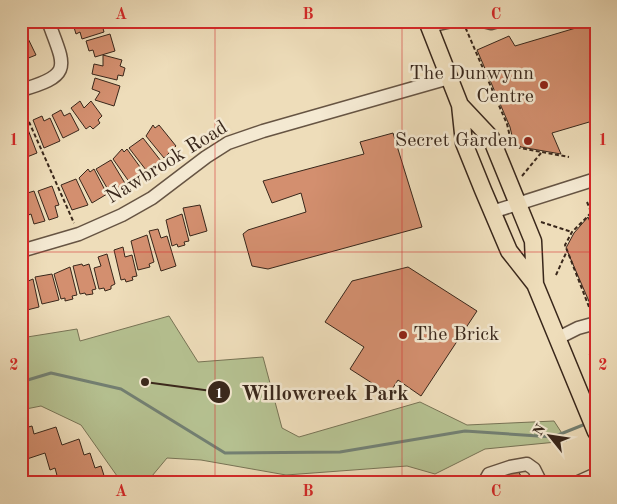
<svg xmlns="http://www.w3.org/2000/svg" width="617" height="504" viewBox="0 0 617 504" font-family="'Old Standard TT',serif">
<style>
.green{fill:#b6c292;stroke:#787456}
.lines{fill:none;stroke-linecap:round;stroke-linejoin:round}
.stream{stroke:#738073;stroke-width:3}
.building{fill:#d38f6f;stroke:#39271b}
.minor-casing{stroke:#665443;stroke-width:15}
.major-casing{stroke:#39271b;stroke-width:19}
.path{stroke:#39271b;stroke-width:2;stroke-dasharray:4 2.5;stroke-linecap:butt}
.minor{stroke:#f4e9d2;stroke-width:12}
.major{stroke:#eeddba;stroke-width:16}
.grid{fill:none;stroke:#d62828;stroke-width:1;stroke-opacity:0.55}
.poi-dot{fill:#8f2418;stroke:#f4e9d2;stroke-width:2}
.labels{text-anchor:middle;dominant-baseline:central;stroke-width:5;stroke-linejoin:round;paint-order:stroke}
.poi-label{font-size:20px;fill:#39271b;stroke:#f4e9d2;text-anchor:end}
.street-label{font-size:20px;fill:#39271b;stroke:#f4e9d2}
.leader{fill:none;stroke:#39271b;stroke-width:2}
.callout-dot{fill:#39271b;stroke:#f4e9d2;stroke-width:2}
.mark-label{font-size:15px;text-anchor:middle;font-weight:bold;fill:#fff}
.callout-label{font-size:21px;text-anchor:middle;font-weight:bold;fill:#39271b;stroke:#f4e9d2;stroke-width:5;stroke-linejoin:round;paint-order:stroke}
.neatline{fill:none;stroke:#d62828;stroke-width:2}
.grid-label{font-size:16px;text-anchor:middle;font-weight:bold;fill:#d62828}
</style>
<rect width="100%" height="100%" fill="#eeddba"/>
<filter id="stains"><feTurbulence type="fractalNoise" baseFrequency=".004" numOctaves="4"/><feColorMatrix values="0 0 0 0 .2 0 0 0 0 .09 0 0 0 0 .02 0 0 0 .5 -.17"/></filter>
<radialGradient id="worn" r=".72"><stop offset=".6" stop-color="#630" stop-opacity="0"/><stop offset="1" stop-color="#630" stop-opacity=".3"/></radialGradient>
<!-- green -->
<path class="green" d="M169,316l29,46 65,-5 19,71 17,9 121,-35 47,23 87,-4 13,20 -82,8 -50,25 -28,-8 -121,9 -85,-15 -34,-2 -15,18v7h-30l-41,-58 -40,-19 -20,4v-72l56,-9 3,12z"/>
<g class="lines">
<!-- stream -->
<path class="stream" d="M21,382l30,-9 70,16 104,64 115,-1 125,-21 88,6 35,-14"/>
</g>
<!-- building -->
<path class="building" d="M84,21h17l3,11 -22,7 -2,-7 -4,2 -3,-10z
M596,22v98l-44,13 9,21 -40,-7 -8,-7 -3,-13 -33,-77 32,-14 6,10z
M21,24l15,31 -15,6z
M110,34l5,17 -20,6 -2,-7 -4,1 -3,-10z
M103,55l19,5 -2,6 5,2 -2,8 -5,-1 -1,5 -25,-6 2,-10 9,2z
M95,78l25,8 -6,20 -19,-6 5,-8 -8,-3z
M80,101l4,7 7,-7 11,15 -4,4 2,3 -7,6 -3,-3 -4,3 -15,-21z
M61,110l3,6 6,-3 9,17 -16,8 -11,-23z
M42,116l2,5 6,-3 10,23 -16,7 -11,-28z
M153,125l2,3 4,-3 17,21 -12,12 -18,-22z
M27,127l10,26 -15,6 -1,-30z
M393,133l29,94 -154,42 -16,-3 -9,-32 5,-4 58,-18 -5,-19 -29,10 -9,-22 101,-27 -4,-12z
M143,138l18,23 -15,9 -17,-22z
M122,149l2,3 3,-3 16,22 -13,12 -17,-24z
M111,160l15,25 -16,8 -14,-24z
M88,169l2,3 4,-3 13,25 -15,9 -13,-25z
M76,179l12,26 -16,5 -11,-25z
M52,186l7,19 -4,1 3,11 -9,3 -11,-29z
M34,191l11,30 -11,3 -3,-10 -5,2 -5,-15v-6z
M200,205l7,26 -17,5 -7,-28z
M21,209l5,16 -5,2z
M182,214l7,27 -5,1 1,3 -7,2 -1,-3 -5,2 -6,-26z
M588,217l8,20v75l-2,1 -28,-65 8,-15z
M158,229l3,9 6,-2 9,30 -15,5 -12,-40z
M147,235l7,27 -5,2 1,3 -12,3 -7,-29z
M123,247l2,10 7,-2 5,21 -5,1 1,3 -7,2 -1,-3 -4,1 -7,-30z
M107,254l8,30 -4,2v3l-6,2 -1,-3 -5,1 -5,-21 7,-2 -3,-9z
M82,264l1,2 6,-2 7,25 -4,1 1,4 -7,1 -1,-2 -5,1 -7,-28z
M70,267l7,28 -5,1 1,3 -8,2v-3l-4,1 -7,-25z
M408,267l69,44 -56,85 -23,-16 -9,14 -39,-25 14,-22 -39,-25 27,-41z
M52,274l7,26 -17,4 -7,-27z
M33,279l6,28 -16,4 -2,-27z
M32,426l2,8 22,-7 6,18 17,-6 5,16 6,-2 5,15 6,-2 5,16 -40,1v-2l-7,2 -4,-15 -5,2 -5,-17 -24,8v-32z
M518,470l6,13h-33l-1,-2z"/>
<g class="lines">
<defs>
<path id="minor" d="M483,21l8,2 7,-2
M429,26l23,-5
M21,90c53,-15 44,-23 27,-69
M492,212l104,-33
M21,251l58,-17 43,-19 30,-17 54,-41 22,-14 35,-12 186,-53
M558,338l20,-10 18,-5
M484,483l5,-9 21,-7 17,-3 7,5 7,14
M576,483l20,-9"/>
<path id="major" d="M427,21l33,84 4,38 19,47 26,61 26,33 61,148
M460,105l31,33 42,103 2,43"/>
</defs>
<!-- minor casing -->
<use href="#minor" class="minor-casing"/>
<!-- major casing -->
<use href="#major" class="major-casing"/>
<!-- path -->
<path class="path" d="M463,22l44,102 4,17 9,7 49,9
M21,104l53,119
M522,176l19,-23
M587,202l9,22
M591,213l-19,19 -7,13 26,67
M541,222l31,10
M556,275l10,-22
M589,355l7,-1"/>
<!-- minor -->
<use href="#minor" class="minor"/>
<!-- major -->
<use href="#major" class="major"/>
</g>
<!-- grid -->
<path class="grid" d="M215,21v462M402,21v462M21,252h575"/>
<!-- markers -->
<g class="poi-dot">
<circle cx="544" cy="85" r="5"/>
<circle cx="528" cy="141" r="5"/>
<circle cx="403" cy="335" r="5"/>
</g>
<g class="labels">
<!-- poi labels -->
<g class="poi-label">
<text x="534" y="74">The Dunwynn<tspan x="534" dy="23">Centre</tspan></text>
<text x="518" y="141">Secret Garden</text>
<text x="413" y="335" text-anchor="start">The Brick</text>
</g>
<!-- street labels -->
<g class="street-label">
<text transform="translate(167 163) rotate(-32)">Nawbrook Road</text>
</g>
</g>
<!-- callouts -->
<path class="leader" d="M145 382L219 392"/>
<g class="callout-dot">
<circle cx="145" cy="382" r="5"/>
<circle cx="219" cy="392" r="12"/>
</g>
<g class="mark-label">
<text x="219" y="398">1</text>
</g>
<g class="callout-label">
<text x="325" y="400">Willowcreek Park</text>
</g>
<!-- margin -->
<rect width="617" height="504" fill="none" stroke="#eeddba" stroke-width="55"/>
<!-- north arrow -->
<g transform="translate(550 436) rotate(300)" stroke="#f4e9d2" stroke-width="4" paint-order="stroke">
<path d="M0-4L9 19L0 12L-9 19Z" fill="#39271b"/>
<text y="-8" font-size="14" font-weight="bold" text-anchor="middle" fill="#39271b">N</text>
</g>
<rect x="28" y="28" width="562" height="448" class="neatline"/>
<g class="grid-label">
<text x="121" y="19">A</text>
<text x="308" y="19">B</text>
<text x="496" y="19">C</text>
<text x="14" y="145">1</text>
<text x="603" y="145">1</text>
<text x="14" y="370">2</text>
<text x="603" y="370">2</text>
<text x="121" y="496">A</text>
<text x="308" y="496">B</text>
<text x="496" y="496">C</text>
</g>
<rect width="100%" height="100%" filter="url(#stains)"/>
<rect width="100%" height="100%" fill="url(#worn)"/>
</svg>
